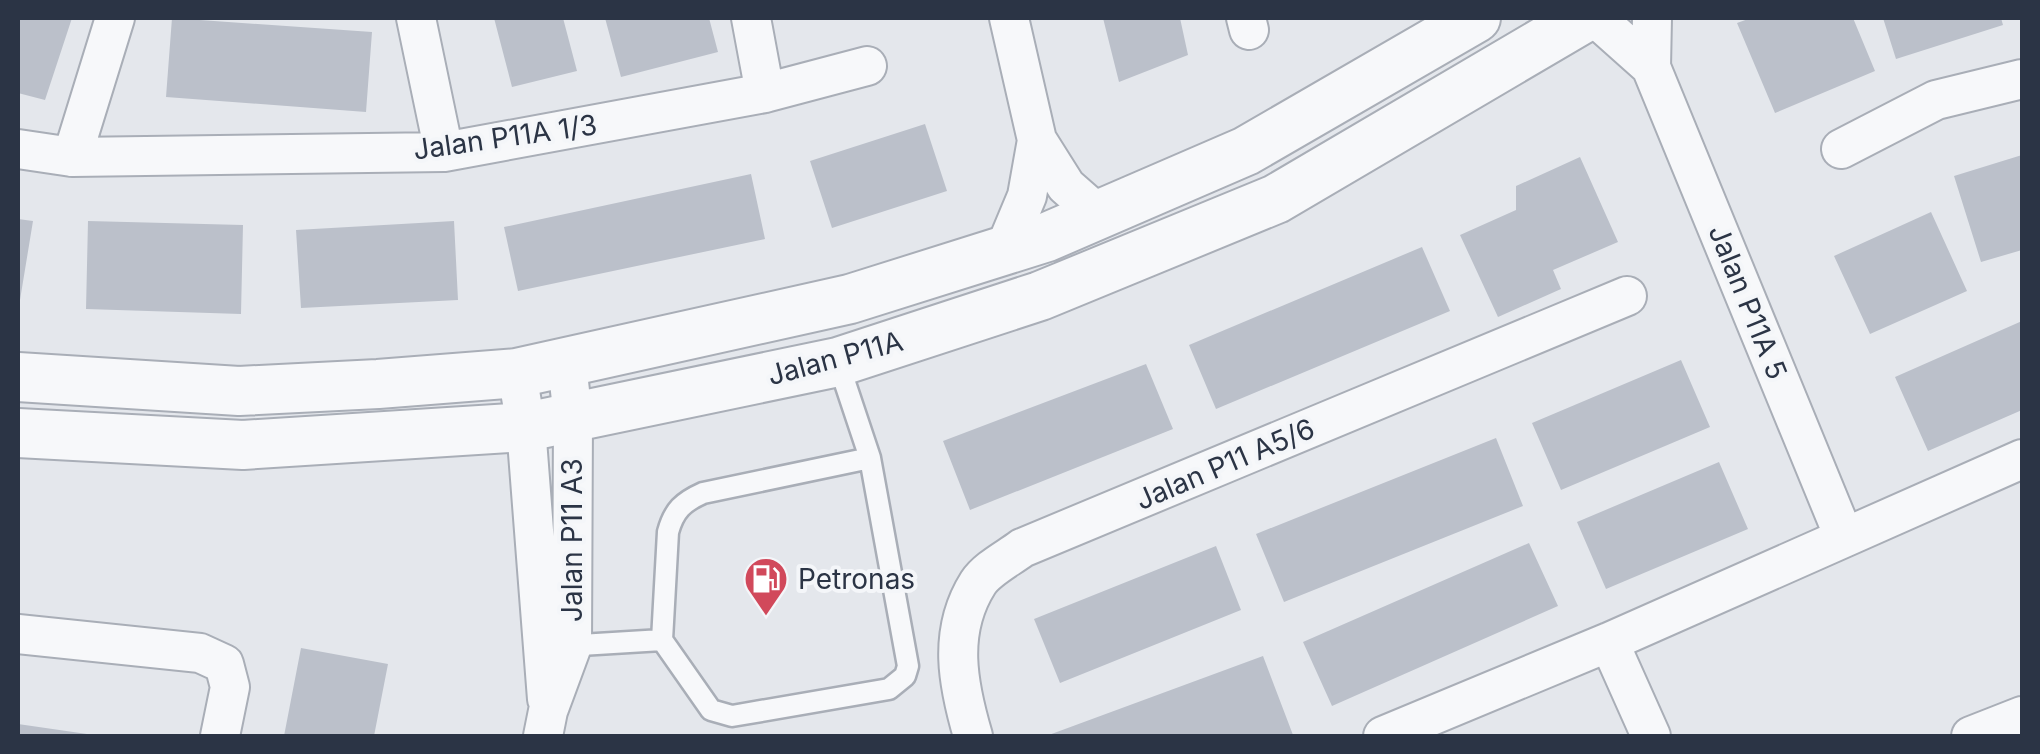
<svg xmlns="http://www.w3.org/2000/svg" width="2040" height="754" viewBox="0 0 2040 754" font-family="Inter,sans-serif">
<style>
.building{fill:#bbc0ca}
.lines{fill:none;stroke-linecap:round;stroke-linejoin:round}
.service-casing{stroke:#a9aeb7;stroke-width:25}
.minor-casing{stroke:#a9aeb7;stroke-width:42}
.tertiary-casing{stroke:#a9aeb7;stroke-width:52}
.service{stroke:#f7f8fa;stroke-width:20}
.minor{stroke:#f7f8fa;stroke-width:38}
.tertiary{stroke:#f7f8fa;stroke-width:48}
.labels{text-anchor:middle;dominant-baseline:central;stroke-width:8;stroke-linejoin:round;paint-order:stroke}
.street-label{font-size:28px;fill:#2b3445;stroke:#f4f6f9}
.poi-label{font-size:28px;fill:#2b3445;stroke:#f4f6f9;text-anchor:start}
</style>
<rect width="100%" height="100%" fill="#e4e7ec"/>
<!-- building -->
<path class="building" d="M18,18h54l-27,82 -27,-7z
M172,18l200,14 -6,80 -200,-15z
M494,18h69l14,53 -65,16z
M605,18h104l9,34 -97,25z
M1103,18h77l8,37 -69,27z
M1751,18h102l22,53 -100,42 -38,-90z
M1883,18h118l2,7 -107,34z
M925,124l22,67 -115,37 -22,-67z
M2022,155v95l-41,12 -27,-86z
M1580,157l38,85 -65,28 8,19 -63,28 -38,-82 56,-25v-24z
M751,174l14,65 -247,52 -14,-64z
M1931,212l36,79 -97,43 -36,-78z
M18,219l15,2 -13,79h-2z
M88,221l155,4 -2,89 -155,-5z
M454,221l4,79 -157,8 -5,-78z
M1422,247l28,64 -234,98 -27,-64z
M2022,321v89l-94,41 -33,-74z
M1681,360l29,67 -149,63 -29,-67z
M1146,364l27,65 -203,81 -27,-69z
M1496,438l27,68 -239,96 -28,-68z
M1719,462l29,67 -142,60 -29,-67z
M1529,543l29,63 -226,100 -29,-64z
M1216,546l25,64 -181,73 -26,-64z
M301,648l87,16 -14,72h-90z
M1263,656l30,79 -247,1z
M18,724l69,10v2h-69z"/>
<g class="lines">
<defs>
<path id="service" d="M838,362l32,96 38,208 -3,10 -16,13 -157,27 -21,-6 -49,-70 6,-108c6,-22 15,-30 35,-39l167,-35
M564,646l98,-6"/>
<path id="minor" d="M416,18l28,134
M751,18l14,75
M1009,18l28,122 29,46 33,29
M1246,18l3,12
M1596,18l55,49
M1652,18l-1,49 193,470
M18,149l54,8 372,-5 321,-59 102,-27
M1841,149l95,-49 86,-21
M72,157l43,-139
M1004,251l23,-55 10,-56
M517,373l9,54 21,272
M18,634l182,19 24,11 6,23 -10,49
M1609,642l42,94
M543,736l5,-25 24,-65 1,-228 -6,-54
M973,736c-15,-51 -26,-104 5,-153 9,-14 31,-25 44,-35l605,-252
M1383,736l226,-94 413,-183
M1971,736l51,-20"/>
<path id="tertiary" d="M18,377l221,14 139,-7 139,-11 333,-74 197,-62 199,-86 230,-133
M18,433l225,12 283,-18 312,-65 202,-66 236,-97 308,-181"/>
</defs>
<!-- service casing -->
<use href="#service" class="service-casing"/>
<!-- minor casing -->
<use href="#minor" class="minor-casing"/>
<!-- tertiary casing -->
<use href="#tertiary" class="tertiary-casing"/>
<!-- service -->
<use href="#service" class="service"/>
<!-- minor -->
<use href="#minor" class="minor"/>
<!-- tertiary -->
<use href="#tertiary" class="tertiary"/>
</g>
<!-- icons -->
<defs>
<symbol id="fuel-pin" viewBox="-11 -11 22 30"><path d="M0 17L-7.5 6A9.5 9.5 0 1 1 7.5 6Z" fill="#d1495b" stroke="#f4f6f9"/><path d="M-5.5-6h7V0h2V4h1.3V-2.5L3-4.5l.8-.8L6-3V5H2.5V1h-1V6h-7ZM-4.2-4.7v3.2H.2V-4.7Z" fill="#fff"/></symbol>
</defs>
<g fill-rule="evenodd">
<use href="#fuel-pin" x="741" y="554" width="50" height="68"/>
</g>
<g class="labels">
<!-- street labels -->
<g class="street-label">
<text transform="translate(505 137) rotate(-8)">Jalan P11A 1/3</text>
<text transform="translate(1748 302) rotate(68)">Jalan P11A 5</text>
<text transform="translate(835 358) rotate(-15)">Jalan P11A</text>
<text transform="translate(1225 464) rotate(-23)">Jalan P11 A5/6</text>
<text transform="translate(572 540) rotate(-90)">Jalan P11 A3</text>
</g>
<!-- poi labels -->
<g class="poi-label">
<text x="798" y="579">Petronas</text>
</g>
</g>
<!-- border -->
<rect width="2040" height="754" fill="none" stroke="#2b3445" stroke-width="40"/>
</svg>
